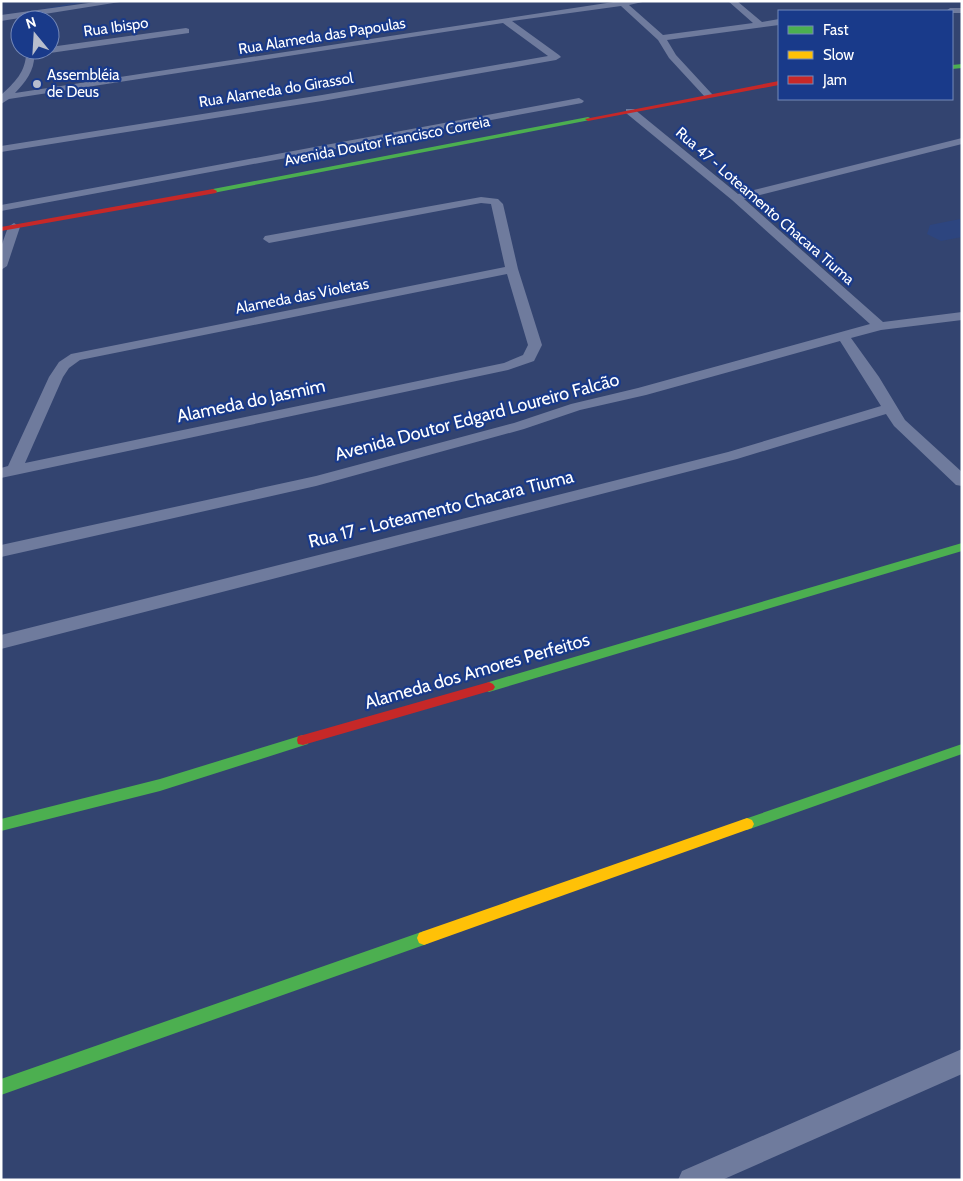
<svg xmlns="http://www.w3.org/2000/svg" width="963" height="1181" viewBox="0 0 963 1181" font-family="Cabin,sans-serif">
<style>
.water{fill:#2d457f}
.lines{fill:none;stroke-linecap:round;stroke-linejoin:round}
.stream{fill:#2d457f;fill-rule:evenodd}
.street{fill:#6f7b9d;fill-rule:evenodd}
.fast{fill:#4caf50;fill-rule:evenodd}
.slow{fill:#ffc107;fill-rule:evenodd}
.jam{fill:#c62828;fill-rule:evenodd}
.poi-dot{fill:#b8becd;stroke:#193a8a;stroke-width:2}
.labels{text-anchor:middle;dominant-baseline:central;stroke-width:4.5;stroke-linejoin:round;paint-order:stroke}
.far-street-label{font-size:15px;fill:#fff;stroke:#193a8a}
.far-poi-label{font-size:15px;fill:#fff;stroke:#193a8a;text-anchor:start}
.street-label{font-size:18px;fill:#fff;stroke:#193a8a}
</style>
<rect width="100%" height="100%" fill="#334470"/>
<!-- water -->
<path class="water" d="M960,219l2,18 -21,4 -14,-7 3,-9z"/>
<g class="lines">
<!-- stream -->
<path class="stream" d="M82,1h7l-49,10 -1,-1z"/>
<!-- street -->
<path class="street" d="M103,1h23l-125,20v-6z
M620,1h27l-18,4 34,30 90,-12 -25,-22h9l25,21 17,-3v6l-112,15 9,15 35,38 2,2 -5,3 -3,-1 -36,-39 -11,-18 -37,-34 -109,15 47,34 2,2 -5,3 -234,41 -321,51v-6l321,-51 226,-39 -45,-33 -494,76 -8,5v-9c14,-13 26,-24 25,-45h8c2,19 -7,30 -19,43z
M950,8h12v5h-10v-2h-6z
M186,28l3,1v4l-139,20 -4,-3h4v-3z
M579,98l5,3 -2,2 -581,108v-6z
M626,109h8l104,85 224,-56v6l-218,55 139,123 79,-10v8l-81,10 -30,8 28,39 26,43 57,52v14l-6,-1 -62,-59 -8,-12 -149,45 -736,190v-14l727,-183 153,-46 -41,-65 -194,54 -66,15 -56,19 -208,57 -315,71v-12l315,-69 198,-53 57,-19 67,-16 232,-64 -138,-124 -106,-87z
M481,197l17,2 5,5 15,65 24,76 -8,16 -26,9 -507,108v-10l7,-2 41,-89 10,-15 12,-8 434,-87 -14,-63 -10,-1 -212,40 -6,-4 2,-3zM507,274l21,71 -5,10 -19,8 -479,100 38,-86 6,-9 11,-8z
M14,223l6,4 -13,39 -6,4v-23l7,-20z
M962,1049v25l-240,106h-44l4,-9z"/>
<!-- fast -->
<path class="fast" d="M962,64v4l-10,1v-4z
M588,117l2,1v2l-377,73 -4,-2 4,-2z
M962,543v8l-473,141 -4,-2 -2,-3 2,-3 4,-2z
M303,735l5,1 1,4 -1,4 -148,47 -159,40v-12l159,-40z
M962,744v10l-215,76 -5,-2 -2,-4 2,-4z
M424,931l5,2 2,5 -2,5 -5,2 -423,150v-16z"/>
<!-- slow -->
<path class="slow" d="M747,818l5,2 2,4 -2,4 -328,117 -5,-2 -2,-5 2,-5 5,-2z"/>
<!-- jam -->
<path class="jam" d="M779,81v4l-191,36 -3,-2z
M213,189l4,2 -1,2 -215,38v-4z
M489,682l4,2 2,3 -2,3 -190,55 -5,-1 -1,-4 1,-4 5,-1z"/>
</g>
<!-- markers -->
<circle class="poi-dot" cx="37" cy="84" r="5"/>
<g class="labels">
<!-- far-street labels -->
<g class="far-street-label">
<text transform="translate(116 27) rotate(-8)">Rua Ibispo</text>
<text transform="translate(322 36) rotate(-9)">Rua Alameda das Papoulas</text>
<text transform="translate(276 90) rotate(-9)">Rua Alameda do Girassol</text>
<text transform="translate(387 141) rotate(-11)">Avenida Doutor Francisco Correia</text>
<text transform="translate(765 206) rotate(41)">Rua 47 - Loteamento Chacara Tiuma</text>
<text transform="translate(302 296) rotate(-11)">Alameda das Violetas</text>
</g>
<!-- far-poi labels -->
<g class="far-poi-label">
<text x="47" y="75">Assembléia<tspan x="47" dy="17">de Deus</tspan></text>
</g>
<!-- street labels -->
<g class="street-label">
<text transform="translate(251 401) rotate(-12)">Alameda do Jasmim</text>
<text transform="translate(477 417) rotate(-15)">Avenida Doutor Edgard Loureiro Falcão</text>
<text transform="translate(441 509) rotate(-14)">Rua 17 - Loteamento Chacara Tiuma</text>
<text transform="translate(477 671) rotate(-16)">Alameda dos Amores Perfeitos</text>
</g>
</g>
<!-- border -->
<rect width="963" height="1181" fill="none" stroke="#ffffff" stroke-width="5"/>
<!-- legend -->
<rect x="778" y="10" width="175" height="90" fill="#193a8a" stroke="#7589b9"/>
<rect x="788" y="26" width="25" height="8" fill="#4caf50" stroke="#7589b9"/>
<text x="823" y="35" font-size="15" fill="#ffffff">Fast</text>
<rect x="788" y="51" width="25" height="8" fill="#ffc107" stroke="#7589b9"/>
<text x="823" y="60" font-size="15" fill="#ffffff">Slow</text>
<rect x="788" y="76" width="25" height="8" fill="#c62828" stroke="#7589b9"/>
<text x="823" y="85" font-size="15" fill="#ffffff">Jam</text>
<!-- north arrow -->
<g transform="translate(35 35) rotate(342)"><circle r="24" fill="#193a8a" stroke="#7589b9"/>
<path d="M0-4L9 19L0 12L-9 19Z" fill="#b8becd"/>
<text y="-8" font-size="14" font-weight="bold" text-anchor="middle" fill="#ffffff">N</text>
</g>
</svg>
